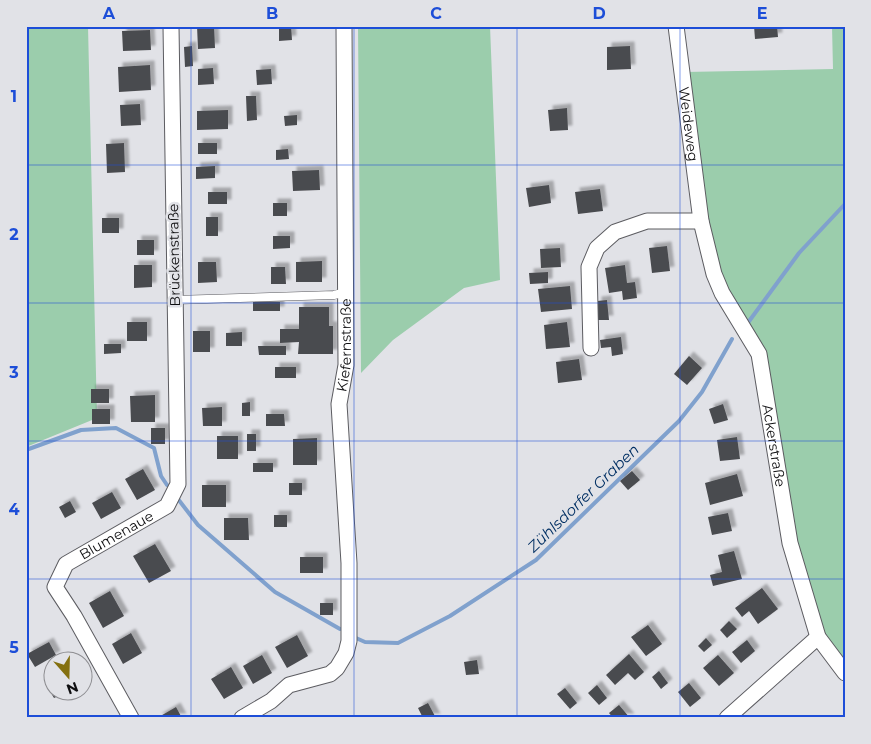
<svg xmlns="http://www.w3.org/2000/svg" width="871" height="744" viewBox="0 0 871 744" font-family="Montserrat,sans-serif">
<style>
.green{fill:#9bcdac}
.lines{fill:none;stroke-linecap:round;stroke-linejoin:round}
.stream{stroke:#80a1cd;stroke-width:4}
.building{fill:#4a4b4f;filter:url(#shadow)}
.lane-casing{stroke:#5c5c61;stroke-width:9}
.street-casing{stroke:#5c5c61;stroke-width:17}
.lane{stroke:#fff;stroke-width:8}
.street{stroke:#fff;stroke-width:15}
.grid{fill:none;stroke:#1d4ed8;stroke-width:1;stroke-opacity:0.55}
.labels{text-anchor:middle;dominant-baseline:central;stroke-width:5;stroke-linejoin:round;paint-order:stroke}
.street-label{font-size:14px;fill:#0e0e10;stroke:#e1e2e7}
.water-label{font-size:15px;font-style:italic;fill:#002f63;stroke:#e1e2e7}
.neatline{fill:none;stroke:#1d4ed8;stroke-width:2}
.grid-label{font-size:16px;text-anchor:middle;font-weight:bold;fill:#1d4ed8}
</style>
<defs>
<filter id="shadow"><feDropShadow dx="4.5" dy="-4.5" stdDeviation="1" flood-color="#0004"/></filter>
</defs>
<rect width="100%" height="100%" fill="#e1e2e7"/>
<!-- green -->
<path class="green" d="M26,26h62l9,392 -71,29z
M358,26h132l10,254 -36,8 -71,52 -32,33z
M832,26h13v647l-27,-36 -37,-149 -22,-134 -43,-81 -31,-201 148,-3z"/>
<g class="lines">
<!-- stream -->
<path class="stream" d="M747,324l52,-71 46,-49
M26,450l55,-20 35,-2 38,20 7,28 6,9
M178,499l20,26 77,67 65,37
M356,638l9,4 33,1 52,-27 86,-56 143,-139 23,-29 30,-53"/>
</g>
<!-- building -->
<path class="building" d="M197,26h17l1,22 -17,1z
M279,26h12l1,14 -13,1z
M754,26h23l1,11 -23,2z
M150,30l1,20 -28,1 -1,-20z
M192,46l1,20 -8,1 -1,-20z
M630,46l1,23 -24,1v-23z
M150,65l1,25 -32,2 -1,-25z
M213,68l1,16 -16,1v-16z
M271,69l1,15 -15,1 -1,-15z
M246,96h10l1,24 -10,1z
M140,104l1,21 -20,1 -1,-21z
M567,108l1,22 -18,1 -2,-21z
M228,110v19l-31,1v-19z
M297,115v10l-12,1 -1,-10z
M124,143l1,29 -18,1 -1,-29z
M198,143h19v11h-19z
M288,149l1,10 -13,1v-10z
M215,166v12l-19,1v-12z
M319,170l1,20 -27,1 -1,-20z
M549,185l2,18 -22,4 -3,-19z
M600,189l3,22 -25,3 -3,-22z
M208,192h19v12h-19z
M273,203h14v13h-14z
M206,217h12v19h-12z
M102,218h17v15h-17z
M273,236h17v12l-17,1z
M137,240h17v15h-17z
M667,246l3,25 -18,2 -3,-25z
M560,248l1,19 -20,1 -1,-19z
M322,261v21h-26v-20z
M198,262h18l1,20 -19,1z
M134,265h18v22l-18,1z
M625,265l2,18 8,-1 2,16 -14,2 -1,-9 -13,2 -4,-25z
M271,267h14l1,17h-15z
M548,272v11l-18,1 -1,-11z
M570,286l2,23 -31,3 -3,-23z
M607,300l2,20h-11l-1,-19z
M253,302h27v9h-27z
M299,307h30v19h4v28h-35l1,-12 -19,1v-14h19z
M127,322h20v19h-20z
M567,322l3,25 -24,2 -2,-24z
M193,331h17v21h-17z
M242,332v14h-16v-13z
M621,337l2,17 -11,2 -1,-9 -10,1 -1,-8z
M104,344h17v9l-17,1z
M258,346h28v9h-27z
M689,356l13,12 -15,17 -13,-11z
M579,359l3,21 -24,3 -2,-21z
M275,367h21v11h-21z
M91,389h18v14h-18z
M155,395v27h-24l-1,-26z
M250,402v14h-8v-13z
M723,404l5,16 -14,4 -5,-15z
M222,407v19h-19l-1,-18z
M92,409h18v15h-18z
M266,414h18l1,12h-19z
M151,428h14v16h-14z
M247,434h9v17h-9z
M217,436h21v23h-21z
M737,437l3,22 -20,2 -3,-21z
M317,438v27h-24v-26z
M253,463h20v9h-20z
M143,469l12,21 -18,10 -12,-21z
M632,471l8,9 -12,10 -8,-9z
M737,474l6,22 -33,9 -5,-22z
M289,483h13v12h-13z
M202,485h24v22h-24z
M112,492l9,16 -20,11 -9,-16z
M70,501l6,11 -11,6 -6,-11z
M728,513l4,18 -20,4 -4,-18z
M274,515h13v12h-13z
M224,518h24l1,22h-25z
M155,544l16,27 -22,12 -16,-27z
M734,551l8,28 -29,7 -3,-11 12,-3 -4,-17z
M300,557h23v16h-23z
M762,588l16,21 -20,15 -9,-13 -7,6 -7,-9z
M110,591l14,25 -21,12 -14,-25z
M320,603h13v12h-13z
M729,621l8,8 -10,9 -7,-8z
M648,625l14,19 -16,12 -15,-19z
M131,633l11,20 -19,11 -11,-20z
M297,635l11,21 -21,12 -12,-21z
M706,638l6,7 -8,7 -6,-6z
M747,640l8,11 -14,12 -9,-11z
M49,642l7,13 -21,12 -8,-13z
M629,654l15,18 -9,8 -7,-7 -13,12 -9,-10z
M262,655l10,18 -19,11 -10,-18z
M718,655l16,18 -15,13 -16,-18z
M477,660l2,14 -13,1 -2,-13z
M231,667l12,21 -19,11 -13,-20z
M659,671l9,12 -7,6 -9,-12z
M689,683l12,15 -11,9 -12,-15z
M597,685l10,13 -8,7 -11,-12z
M52,686v6h15l-13,6 -6,-10z
M565,688l12,15 -7,6 -13,-15z
M428,703l8,15h-13l-5,-10z
M619,705l11,13h-17l-4,-5z
M176,707l6,11h-25z"/>
<g class="lines">
<defs>
<path id="lane" d="M174,300l160,-5 12,-3"/>
<g id="street">
<path id="s1" d="M676,26l25,195 13,53 8,19 37,61 31,189 28,94 27,36"/>
<path d="M591,348l-2,-81 8,-19 18,-16 32,-11h54"/>
<path id="s2" d="M131,718l-57,-102 -19,-29 11,-23 101,-58 11,-22 -7,-458"/>
<path id="s3" d="M242,718l29,-17 18,-16 41,-11 7,-6 9,-15 3,-12v-78l-10,-159 7,-39 -2,-339"/>
<path d="M727,718l91,-81"/>
</g>
</defs>
<!-- lane casing -->
<use href="#lane" class="lane-casing"/>
<!-- street casing -->
<use href="#street" class="street-casing"/>
<!-- lane -->
<use href="#lane" class="lane"/>
<!-- street -->
<use href="#street" class="street"/>
</g>
<!-- grid -->
<path class="grid" d="M191,26v692M354,26v692M517,26v692M680,26v692M26,165h819M26,303h819M26,441h819M26,579h819"/>
<g class="labels">
<!-- street labels -->
<g class="street-label">
<text stroke="none"><textPath href="#s1" startOffset="99">Weideweg</textPath></text>
<text transform="translate(174 255) rotate(-91)">Brückenstraße</text>
<text stroke="none"><textPath href="#s3" startOffset="436">Kiefernstraße</textPath></text>
<text stroke="none"><textPath href="#s1" startOffset="436">Ackerstraße</textPath></text>
<text stroke="none"><textPath href="#s2" startOffset="235">Blumenaue</textPath></text>
</g>
<!-- water labels -->
<g class="water-label">
<text transform="translate(583 498) rotate(-44)">Zühlsdorfer Graben</text>
</g>
</g>
<!-- border -->
<rect width="871" height="744" fill="none" stroke="#e1e2e7" stroke-width="55"/>
<!-- north arrow -->
<g transform="translate(68 676) rotate(160)"><circle r="24" fill="#e1e2e7" stroke="#8d8d91"/>
<path d="M0-4L9 19L0 12L-9 19Z" fill="#847010"/>
<text y="-8" font-size="14" font-weight="bold" text-anchor="middle" fill="#0e0e10">N</text>
</g>
<rect x="28" y="28" width="816" height="688" class="neatline"/>
<g class="grid-label">
<text x="109" y="19">A</text>
<text x="272" y="19">B</text>
<text x="436" y="19">C</text>
<text x="599" y="19">D</text>
<text x="762" y="19">E</text>
<text x="14" y="102">1</text>
<text x="14" y="240">2</text>
<text x="14" y="378">3</text>
<text x="14" y="515">4</text>
<text x="14" y="653">5</text>
</g>
</svg>
